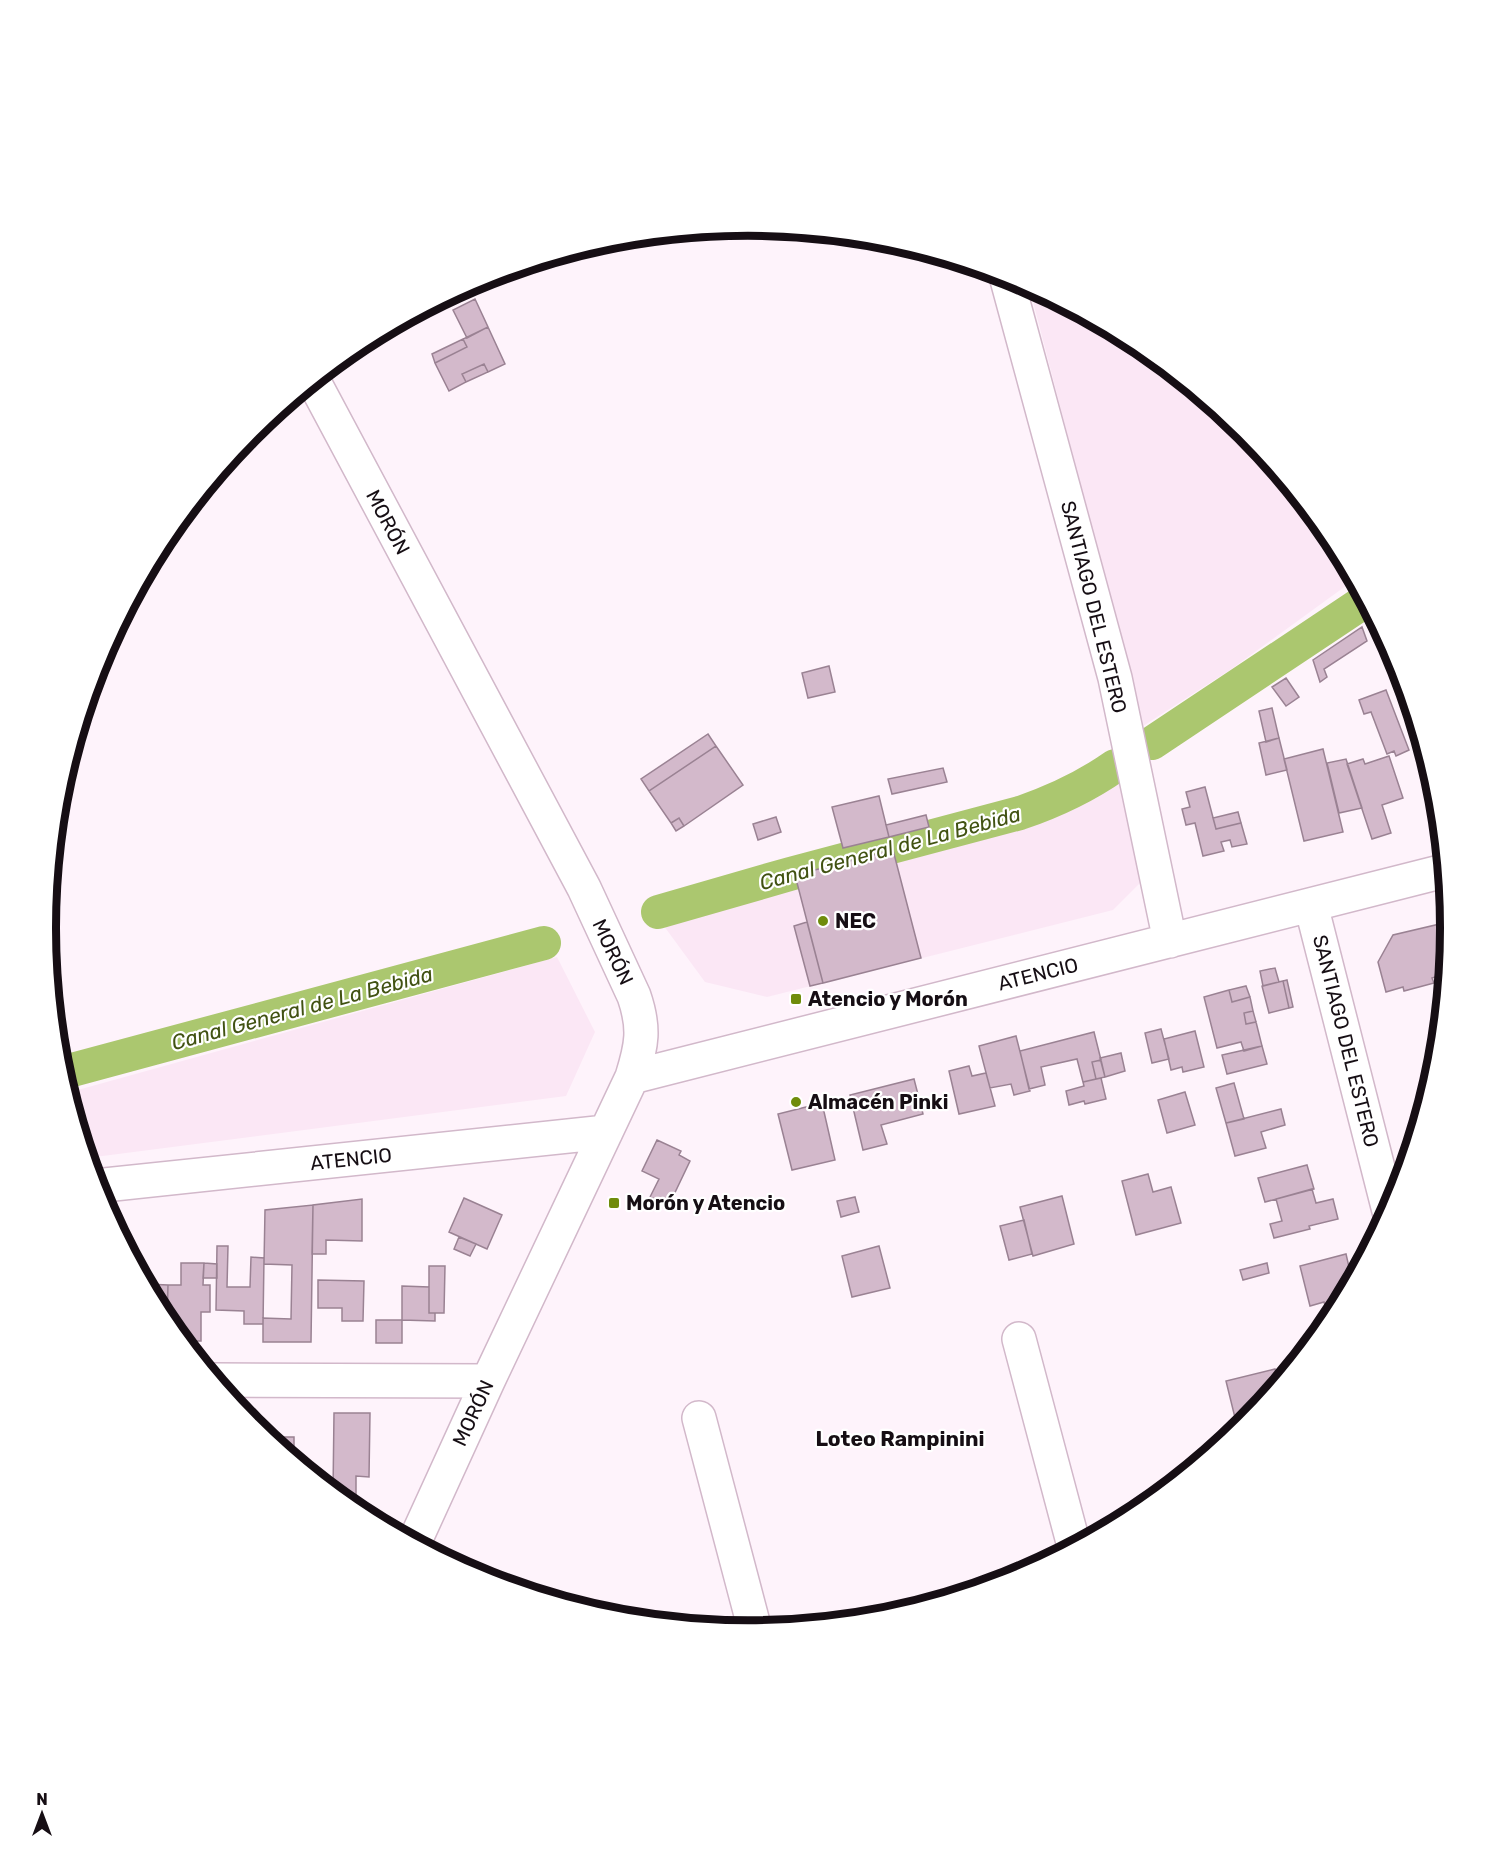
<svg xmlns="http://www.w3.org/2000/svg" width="1495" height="1856" viewBox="0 0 1495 1856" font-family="Rubik,sans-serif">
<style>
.built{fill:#fbe7f5}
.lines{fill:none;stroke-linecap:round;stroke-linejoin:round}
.canal{stroke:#abc76f;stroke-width:34}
.building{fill:#d3b9cb;stroke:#9a8293;stroke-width:1.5}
.minor-casing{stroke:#d2b8ca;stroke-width:36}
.minor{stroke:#fff;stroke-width:33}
.poi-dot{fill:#6f8c0b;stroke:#fff;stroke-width:2}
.labels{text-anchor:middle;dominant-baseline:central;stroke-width:4.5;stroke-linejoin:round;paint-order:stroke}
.street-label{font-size:20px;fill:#160e14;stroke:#fff}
.poi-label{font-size:20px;font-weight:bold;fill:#160e14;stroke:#fff;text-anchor:start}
.water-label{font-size:21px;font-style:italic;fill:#415212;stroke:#fff}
.neighbourhood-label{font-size:21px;font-weight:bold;fill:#160e14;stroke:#fff}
.rim{fill:none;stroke:#160e14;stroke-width:8}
</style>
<rect width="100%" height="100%" fill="#fef3fb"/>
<!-- built -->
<path class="built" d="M1029,286l109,58 106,87 88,107 22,42 -124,90 -87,56z
M1115,758l25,125 -27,27 -346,87 -62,-15 -55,-75 304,-83 92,-28z
M557,957l38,75 -29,64 -479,62 -20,-65z"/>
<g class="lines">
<!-- canal -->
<path class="canal" d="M1152,743l213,-142
M658,912l132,-38 230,-61c35,-12 65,-26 95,-47
M61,1073l483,-130"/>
</g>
<!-- building -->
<path class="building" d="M1042,293l18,9 -14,4z
M475,299l13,28 -21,11 -14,-28z
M488,327l17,37 -17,8 -4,-8 -22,10 4,8 -17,9 -14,-28 32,-16 -4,-8z
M463,339l4,8 -32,16 -3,-9z
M484,364l4,8 -22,10 -4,-8z
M1362,627l5,14 -43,28 3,8 -7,5 -7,-22z
M829,666l6,26 -27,6 -6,-25z
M1286,678l13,19 -13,9 -14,-19z
M1386,690l23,60 -13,6 -2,-5 -7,3 -16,-42 -7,2 -5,-14z
M1272,708l7,30 -13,4 -7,-31z
M708,734l8,12 -67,45 -8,-12z
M1279,738l8,32 -21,5 -7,-32z
M716,746l27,39 -59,41 -5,-8 -8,5 -22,-32z
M1323,749l20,83 -39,9 -20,-82z
M1389,756l14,42 -21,7 9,28 -19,6 -25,-75 16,-5 2,5z
M1346,759l16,49 -23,5 -12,-50z
M943,768l4,14 -55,12 -4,-15z
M1205,787l11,42 25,-6 6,21 -15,3 -2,-7 -9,2 3,9 -21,5 -8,-33 -9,2 -4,-16 8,-2 -4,-15z
M879,796l10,41 -46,11 -11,-41z
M1238,812l3,11 -25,6 -3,-11z
M926,815l3,12 -40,10 -3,-12z
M776,817l5,15 -23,8 -5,-16z
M679,818l5,8 -8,5 -5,-8z
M893,850l28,108 -98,25 -28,-108z
M807,922l16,61 -13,3 -16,-60z
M1444,923l5,17 -4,34 -13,4 2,5 -30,8 -1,-4 -17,5 -8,-30 15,-27z
M1275,968l4,14 -16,4 -3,-15z
M1287,980l6,27 -4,1 -6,-27z
M1283,981l6,27 -20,5 -7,-27z
M1246,986l4,11 -18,5 -3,-12z
M1229,990l3,12 18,-5 3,14 -9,2 2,11 10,-2 6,24 -18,5 -3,-9 -24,6 -13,-51z
M1253,1011l3,11 -10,2 -2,-11z
M1161,1029l8,30 -17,4 -7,-30z
M1195,1031l9,36 -21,5 -1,-5 -11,3 -7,-31z
M1094,1032l7,28 -9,2 4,17 -13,3 -6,-23 -36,8 4,18 -16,4 -9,-38z
M1016,1036l14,55 -16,4 -3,-11 -21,4 -11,-42z
M1262,1046l5,18 -40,10 -5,-19z
M1121,1053l4,18 -20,6 -5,-19z
M1101,1060l4,17 -9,2 -4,-17z
M969,1066l3,10 14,-3 9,33 -36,8 -10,-43z
M1101,1078l5,21 -21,5 -1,-3 -15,4 -3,-14 18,-5 -1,-4z
M914,1079l9,35 -42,11 6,19 -24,6 -13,-55z
M1234,1083l10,36 -18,4 -10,-35z
M1185,1092l10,33 -28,8 -9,-33z
M822,1103l13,57 -43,10 -14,-56z
M1281,1109l4,16 -24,7 5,16 -31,8 -9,-33z
M657,1140l24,11 -2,4 11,6 -21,44 -19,-8 9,-18 -17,-8z
M1307,1165l7,24 -49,13 -7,-24z
M1148,1174l5,18 18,-5 10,36 -45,12 -14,-54z
M1312,1189l4,14 17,-4 5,20 -29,7 1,3 -36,9 -4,-14 12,-3 -6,-22z
M1062,1196l12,48 -41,12 -13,-49z
M855,1197l4,15 -18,5 -4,-16z
M464,1198l38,17 -15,34 -38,-17z
M362,1199v42l-36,-1v14h-14l1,-49z
M313,1205l-2,137h-48v-24l28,1 1,-54 -28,-1 1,-54z
M1024,1220l8,34 -23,6 -9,-34z
M459,1237l17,7 -6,12 -16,-7z
M217,1246h11l-1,41h23l1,-30 13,1 -1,66h-19v-13l-28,-1z
M879,1246l11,42 -38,9 -10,-41z
M1346,1254l6,26 -2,3 -7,2 2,8 -7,13 -12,3 -2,-7 -14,4 -10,-40z
M181,1263h23l-1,22h7v27h-9v29h-19l-15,-18 1,-38h13z
M204,1263l13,1v14h-14z
M1267,1263l2,10 -26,7 -3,-10z
M429,1266h16l-1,47h-15z
M318,1280l46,1 -1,40h-21v-13h-24z
M145,1284l23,1 -1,33h-4z
M402,1286l27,1v26h6v8l-33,-1z
M376,1320h26v23h-26z
M1275,1369l4,14 -13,15 -13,4 2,9 -17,19 -12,-49z
M334,1413h36l-1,64 -13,-1v22h-16l-7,-6z
M266,1437h28v23z
M316,1478h17v14z"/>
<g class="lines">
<defs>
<path id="minor" d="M1006,276l109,402 55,263
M313,380l271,508 50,108c11,32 8,49 -2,81l-144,304 -74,162
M1311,905l78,306
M632,1077l812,-206
M95,1186l511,-54
M1019,1339l55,207
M214,1380l274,1
M699,1418l56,212"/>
</defs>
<!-- minor casing -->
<use href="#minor" class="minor-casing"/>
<!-- minor -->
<use href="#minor" class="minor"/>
</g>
<!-- markers -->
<g class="poi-dot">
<circle cx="823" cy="921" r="6"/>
<rect x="790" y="993" width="12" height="12" rx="3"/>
<circle cx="796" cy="1102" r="6"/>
<rect x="608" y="1197" width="12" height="12" rx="3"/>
</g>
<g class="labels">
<!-- street labels -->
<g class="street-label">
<text transform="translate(388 522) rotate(62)">MORÓN</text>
<text transform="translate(1094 607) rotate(76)">SANTIAGO DEL ESTERO</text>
<text transform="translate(613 952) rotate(65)">MORÓN</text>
<text transform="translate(1038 974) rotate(-14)">ATENCIO</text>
<text transform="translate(1346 1041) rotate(76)">SANTIAGO DEL ESTERO</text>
<text transform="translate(351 1159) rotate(-6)">ATENCIO</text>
<text transform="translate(473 1413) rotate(-65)">MORÓN</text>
</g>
<!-- poi labels -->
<g class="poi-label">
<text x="835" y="921">NEC</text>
<text x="808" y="999">Atencio y Morón</text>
<text x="808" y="1102">Almacén Pinki</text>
<text x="626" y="1203">Morón y Atencio</text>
</g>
<!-- water labels -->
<g class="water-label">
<text transform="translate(890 848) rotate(-15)">Canal General de La Bebida</text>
<text transform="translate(302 1008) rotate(-15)">Canal General de La Bebida</text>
</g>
<!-- neighbourhood labels -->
<g class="neighbourhood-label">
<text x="900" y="1438">Loteo Rampinini</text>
</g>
</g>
<!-- crop -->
<path d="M0 0H1495V1856H0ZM56 928a692 692 0 1 1 1384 0a692 692 0 1 1-1384 0Z" fill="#fff" fill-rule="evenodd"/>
<path class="rim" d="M56 928a692 692 0 1 1 1384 0a692 692 0 1 1-1384 0Z"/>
<!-- north arrow -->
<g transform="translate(42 1814)" stroke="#ffffff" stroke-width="4.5" paint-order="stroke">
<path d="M0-4.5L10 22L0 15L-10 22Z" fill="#160e14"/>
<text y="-9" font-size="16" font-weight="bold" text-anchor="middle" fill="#160e14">N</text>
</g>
</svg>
